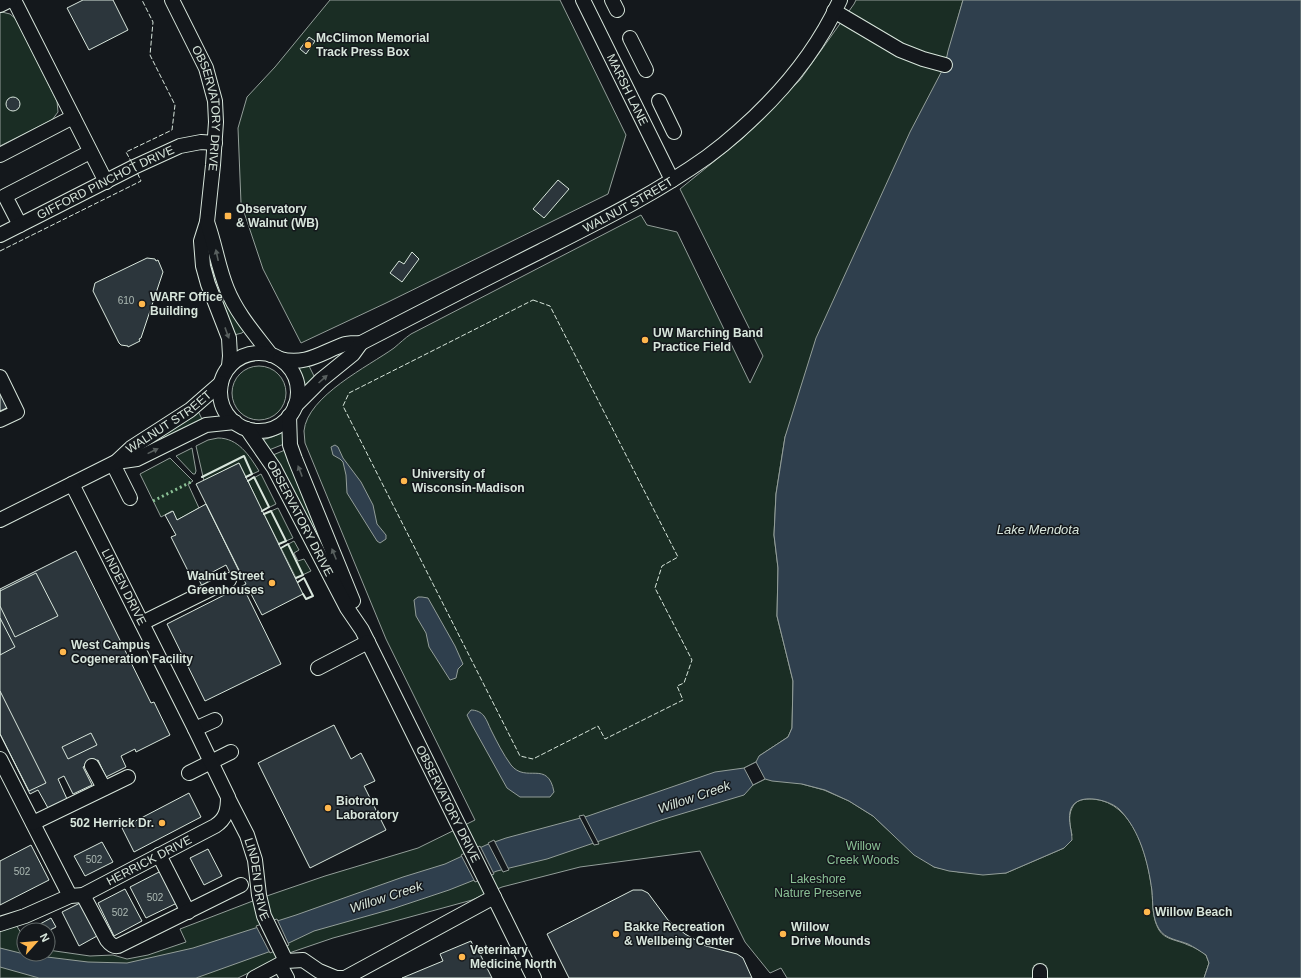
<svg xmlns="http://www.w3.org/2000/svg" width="1301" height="978" viewBox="0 0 1301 978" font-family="Arial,sans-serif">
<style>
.green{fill:#1a2d24;stroke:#939e99}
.water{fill:#2f3f4d;stroke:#939e99}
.pier{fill:#14181c;stroke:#939e99}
.building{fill:#2c363c;stroke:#d8e6dc}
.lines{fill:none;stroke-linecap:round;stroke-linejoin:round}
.minor-casing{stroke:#d8e6dc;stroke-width:16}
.minor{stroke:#14181c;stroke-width:14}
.hedge{stroke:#8ac095;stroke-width:3;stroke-dasharray:2 3;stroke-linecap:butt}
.fence{stroke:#d8e6dc;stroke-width:1;stroke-dasharray:5 2;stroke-linecap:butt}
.wall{stroke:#d8e6dc;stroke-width:2}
.oneway{fill:#59605f}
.poi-dot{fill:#ffb74d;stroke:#14181c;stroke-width:1.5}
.labels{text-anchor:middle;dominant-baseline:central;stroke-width:3;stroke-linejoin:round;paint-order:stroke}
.number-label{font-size:10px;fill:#adbab4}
.poi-label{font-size:12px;font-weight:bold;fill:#d8e6dc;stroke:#14181c;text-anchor:start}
.street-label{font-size:12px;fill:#d8e6dc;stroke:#14181c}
.park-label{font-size:12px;fill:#8ac095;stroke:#14181c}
.water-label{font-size:13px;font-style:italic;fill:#d8e6dc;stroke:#14181c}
</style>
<rect width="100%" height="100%" fill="#14181c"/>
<!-- green -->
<path class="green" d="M330,0h230l66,135 -18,59 -222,109 -85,40 -38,-74 -22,-66 -3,-75 9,-31 28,-30z
M856,0h107l-18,65 -160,372 -9,57 -2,41 4,33 -1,48 16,65 -1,47 -4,9 -29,19 43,28 22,6 25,11 24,15 15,14 46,37 25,5 47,1 58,-25 8,-13c-2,-9 -4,-19 0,-27 4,-9 12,-9 21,-9 41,3 55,58 59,92 1,13 0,27 7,39 6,10 19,10 29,15 6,2 13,6 18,10l3,8 -5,15h-417l-6,-10 -11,5 -25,-31 -45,-91 -120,16 -78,20 -30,13 -139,38 -41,14 -54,26h-238v-51l15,-4 9,15v16h24v-4l42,6 23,-1 14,4 21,-4 38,-13 -6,-13 78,-30 67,-23 93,-28 57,-28 -89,-181 -81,-196c0,-4 -1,-8 -1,-12 3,-35 65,-65 90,-83 6,-5 11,-10 17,-14l230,-119 6,10 30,7 73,151 13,-27 -83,-167 63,-51 57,-58 54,-76z
M2,12l8,2 6,5 41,82 1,11 -6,8 -52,26v-133z
M209,267h2c9,23 20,43 33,64l-2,2 -8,2z
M309,366l6,12 -9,10 -5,-14 -3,-6z
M232 393a27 27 0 1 1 54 0a27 27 0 1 1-54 0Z
M198,411l5,10 -58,28 -1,-2z
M283,432l1,12 -15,6 -7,-10 10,-3z
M218,438c20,0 31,17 41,33l-13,6 -7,-14 -35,18 -8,-35 12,-6z
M192,448l4,23 -1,3h-2l-17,-18z
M285,450l39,94 -3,1 -48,-90z
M170,458l23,23 -5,3 11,24 -22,12 -5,-9 -11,6 -21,-43z
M261,474l15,30 -14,7 -14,-30z
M278,508l15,30 -14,6 -15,-30z
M294,541l5,9 -5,3 4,8 6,-2 7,12 -15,7 -15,-30z"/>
<!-- water -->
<path class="water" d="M963,0h338v978h-97l5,-15 -3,-8c-6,-4 -12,-8 -18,-11 -10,-4 -23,-5 -29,-15 -7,-11 -6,-26 -7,-38 -4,-29 -12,-61 -33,-82 -11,-10 -45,-18 -49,3 -2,9 2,19 2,28l-8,8 -58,25 -23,2 -34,-4 -15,-4 -20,-12 -41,-39 -24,-15 -24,-11 -23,-6 -30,-3 -7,-2 -12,6 -9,10 -83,25 -114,39 -50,12 -48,19 -57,19 -78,22 -40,19 -78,28h-157l-39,-11v-19l36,9h11l41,5 39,1 66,-15 103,-33 107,-38 42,-13 41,-19 20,-7 82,-22 127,-44 29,-4 12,-6 3,-6 29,-19 4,-9 1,-47 -16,-65 1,-48 -4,-33 2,-41 9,-57 31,-99 94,-206 35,-67 3,-14z
M335,445l3,2 5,11 18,24 12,23 4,19 9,11v4l-6,4 -3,-2 -30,-48 -1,-18 -3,-13 -3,-3 -7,-4 -2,-8z
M418,597h4l6,1 27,48 8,18 -5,5 -2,9 -6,2 -21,-33 -3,-14 -10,-17 -2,-16z
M471,710c5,0 10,2 13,6 3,4 5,10 7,14 6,12 12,24 20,35 15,19 37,-6 43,27l-4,5h-30l-13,-9 -35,-63 -5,-10z"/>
<!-- pier -->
<path class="pier" d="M756,762l9,17 -12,6 -9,-17z
M584,815l15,29 -5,1 -15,-29z
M494,840l15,30 -6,2 -15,-29z
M480,846l14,28 -19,8 -14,-27z
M277,919l12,26 -19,8 -14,-27z"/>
<!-- building -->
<path class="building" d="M83,0h30l15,30 -39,20 -22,-42z
M309,37l6,4 -9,13 -6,-5z
M6 104a7 7 0 1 1 14 0a7 7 0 1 1-14 0Z
M558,180l11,9 -25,29 -11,-9z
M412,252l7,7 -17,23 -12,-9 9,-12 5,3z
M147,258l8,1 1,2 2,-1 5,12 -22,66 -2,1 1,2 -12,6v-1l-7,-1 -2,-2 -26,-52 2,-8z
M0,389l9,18 -9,4z
M239,463l64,131 -41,21 -13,-25 -4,1 36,73 -76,37 -38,-77 79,-40 -50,-100z
M206,504l34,69 -8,4 -6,-12 -21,11 3,7 -6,3 -8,-16 -5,3 -18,-36 5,-2 -11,-20 8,-4 4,9z
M76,551l75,152 3,-1 16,33 -34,17 -1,-3 -14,7 5,11 -20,10 -8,-17 -15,7 9,18 -19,9 -9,-18 -6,3 9,20 -19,9 -10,-18 -8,4 -30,-60v-145z
M36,573l22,43 -43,21 -15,-31v-15z
M0,618l15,29 -15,8z
M0,691l46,92 -17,8 -29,-57z
M334,725l17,34 10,-6 14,28 -11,5 22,44 -76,38 -52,-105z
M91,733l6,12 -29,14 -6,-12z
M189,793l12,24 -67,35 -12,-24z
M102,842l11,20 -28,14 -11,-20z
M31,845l18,35 -49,25v-44z
M208,849l14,27 -18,9 -14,-27z
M161,871l16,32 -31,15 -16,-31z
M125,889l17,32 -28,15 -16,-33z
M633,890h9l6,3 20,27 17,14 21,12 31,8 6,4 9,20h-183l-22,-44z
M80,903l17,33 -18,10 -17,-34z
M51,918l5,9 -8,4 -17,-1v-1z
M471,941l3,7 2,-2 16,32h-90l41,-17 -3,-7z"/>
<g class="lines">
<defs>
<g id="minor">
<path d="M14,0l92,182"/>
<path id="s1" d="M172,0l34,68 9,33 1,21 -3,43 -6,57 -6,19 2,25 5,18 21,54 1,18 -1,10"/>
<path id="s2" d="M583,0l89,180"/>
<path d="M612,0l5,10"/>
<path d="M0,5l10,-5"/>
<path d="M834,11l66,39 23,9 22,6"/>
<path d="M630,38l16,32"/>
<path d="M659,101l15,31"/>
<path d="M0,155l73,-38"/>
<path d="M207,222c8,22 11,45 20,67 10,25 28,45 44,66"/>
<path d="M20,225l-15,-29 85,-44"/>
<path id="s3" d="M0,235l134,-68 46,-21 21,-4 14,1"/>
<circle cx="259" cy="392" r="39"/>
<path id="s4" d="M280,359c26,7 42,-7 65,-15 5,-1 11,-1 16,-1 60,-31 120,-62 180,-92 57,-29 114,-57 166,-94 11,-8 22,-17 32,-26 42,-37 78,-80 101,-131"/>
<path d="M0,377l17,35 -17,8"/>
<path d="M295,406l26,-26 32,-26 8,-11"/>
<path d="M289,416l1,29 5,14 58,142"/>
<path id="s5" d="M247,429l27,39 73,140 15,22 172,348"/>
<path d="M116,462l21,-3 69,-34 29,-3"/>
<path d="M113,464l17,34"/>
<path id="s6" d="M0,520l116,-58 15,-14 59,-38 31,-27"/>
<path d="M142,623l87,-43"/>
<path d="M318,668l50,-26"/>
<path d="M195,729l20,-9"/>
<path d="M0,759l70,137"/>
<path d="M92,766l12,22"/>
<path d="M189,773l42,-21"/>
<path id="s7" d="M228,798l19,37 8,25 4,35 5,21 22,45"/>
<path d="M33,823l95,-46"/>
<path d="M159,855l29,57"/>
<path d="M83,895l24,45c3,4 6,7 11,6l123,-61"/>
<path id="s8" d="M0,924l25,-8 45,-20 13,-1 132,-69c11,-7 13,-16 13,-29l-33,-68 -123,-245"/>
<path d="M280,965l7,13"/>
<path d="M1040,971v7"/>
<path d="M254,978l32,-17 17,-1 16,11 17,7h9l149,-81"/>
</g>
</defs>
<!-- minor casing -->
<use href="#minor" class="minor-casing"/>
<!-- minor -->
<use href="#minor" class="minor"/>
<!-- hedge -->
<path class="hedge" d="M153,501l40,-20"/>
<!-- fence -->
<path class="fence" d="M132,163l-6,-11 46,-22 3,-25 -25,-50 3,-33 -11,-22
M0,251l141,-70 -5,-11
M533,300l17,6 128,251 -16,9 -7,22 37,72 -8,23 -7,3 6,14 -78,39 -7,-13 -65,33 -13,-3 -177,-350 6,-13z"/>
<!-- wall -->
<path class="wall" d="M202,477l42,-21 8,18 -6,3
M248,481l6,-4 15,30 -7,4
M264,514l7,-3 15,30 -7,3
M281,548l7,-4 15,31 -7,3
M298,582l6,-4 9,18 -7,3 -3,-5"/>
</g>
<!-- one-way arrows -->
<defs><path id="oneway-solid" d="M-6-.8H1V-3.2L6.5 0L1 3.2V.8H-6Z"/></defs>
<g class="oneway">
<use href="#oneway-solid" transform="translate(217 255) rotate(-102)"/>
<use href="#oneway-solid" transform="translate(227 333) rotate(70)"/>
<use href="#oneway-solid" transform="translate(323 379) rotate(-42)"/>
<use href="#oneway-solid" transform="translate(153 451) rotate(-26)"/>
<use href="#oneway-solid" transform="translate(300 471) rotate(-111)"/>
<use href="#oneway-solid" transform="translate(334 554) rotate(-112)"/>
</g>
<!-- markers -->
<g class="poi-dot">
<circle cx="308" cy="45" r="4"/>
<rect x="224" y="212" width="8" height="8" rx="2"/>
<circle cx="142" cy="304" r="4"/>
<circle cx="645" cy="340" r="4"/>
<circle cx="404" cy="481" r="4"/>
<circle cx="272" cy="583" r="4"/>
<circle cx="63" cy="652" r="4"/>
<circle cx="328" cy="808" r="4"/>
<circle cx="162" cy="823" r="4"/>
<circle cx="1147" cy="912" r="4"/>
<circle cx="616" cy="934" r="4"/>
<circle cx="783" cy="934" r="4"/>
<circle cx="462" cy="957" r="4"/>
</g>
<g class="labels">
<!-- number labels -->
<g class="number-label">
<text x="126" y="300">610</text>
<text x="94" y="859">502</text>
<text x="22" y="871">502</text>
<text x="155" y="897">502</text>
<text x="120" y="912">502</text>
</g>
<!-- poi labels -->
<g class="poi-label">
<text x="316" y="38">McClimon Memorial<tspan x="316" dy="14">Track Press Box</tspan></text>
<text x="236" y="209">Observatory<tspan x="236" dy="14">&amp; Walnut (WB)</tspan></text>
<text x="150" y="297">WARF Office<tspan x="150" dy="14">Building</tspan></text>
<text x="653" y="333">UW Marching Band<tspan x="653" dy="14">Practice Field</tspan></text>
<text x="412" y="474">University of<tspan x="412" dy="14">Wisconsin-Madison</tspan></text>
<text x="264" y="576" text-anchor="end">Walnut Street<tspan x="264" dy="14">Greenhouses</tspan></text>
<text x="71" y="645">West Campus<tspan x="71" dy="14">Cogeneration Facility</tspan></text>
<text x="336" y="801">Biotron<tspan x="336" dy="14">Laboratory</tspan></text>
<text x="154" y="823" text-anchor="end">502 Herrick Dr.</text>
<text x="1155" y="912">Willow Beach</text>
<text x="624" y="927">Bakke Recreation<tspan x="624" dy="14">&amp; Wellbeing Center</tspan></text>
<text x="791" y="927">Willow<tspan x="791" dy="14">Drive Mounds</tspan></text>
<text x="470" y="950">Veterinary<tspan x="470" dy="14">Medicine North</tspan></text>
</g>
<!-- street labels -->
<g class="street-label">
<text stroke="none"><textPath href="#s2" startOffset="100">MARSH LANE</textPath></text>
<text stroke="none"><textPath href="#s1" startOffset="116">OBSERVATORY DRIVE</textPath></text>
<text stroke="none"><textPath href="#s3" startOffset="118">GIFFORD PINCHOT DRIVE</textPath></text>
<text stroke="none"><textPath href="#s4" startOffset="385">WALNUT STREET</textPath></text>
<text stroke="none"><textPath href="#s6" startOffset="196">WALNUT STREET</textPath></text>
<text stroke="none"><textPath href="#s5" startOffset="104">OBSERVATORY DRIVE</textPath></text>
<text transform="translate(124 587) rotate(63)">LINDEN DRIVE</text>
<text stroke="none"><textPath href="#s5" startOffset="426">OBSERVATORY DRIVE</textPath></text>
<text stroke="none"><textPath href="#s8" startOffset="163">HERRICK DRIVE</textPath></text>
<text stroke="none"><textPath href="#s7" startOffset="87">LINDEN DRIVE</textPath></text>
</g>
<!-- park labels -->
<g class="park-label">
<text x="863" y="846">Willow<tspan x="863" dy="14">Creek Woods</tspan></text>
<text x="818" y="879">Lakeshore<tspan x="818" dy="14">Nature Preserve</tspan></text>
</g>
<!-- water labels -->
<g class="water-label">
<text x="1038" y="529">Lake Mendota</text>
<text transform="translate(694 797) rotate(-19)">Willow Creek</text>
<text transform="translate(386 897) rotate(-18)">Willow Creek</text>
</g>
</g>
<!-- north arrow -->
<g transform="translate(36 942) rotate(63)"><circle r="19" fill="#14181c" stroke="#626a69"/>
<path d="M0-3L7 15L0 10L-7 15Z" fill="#ffb74d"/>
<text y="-6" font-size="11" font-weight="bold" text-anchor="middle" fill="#d8e6dc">N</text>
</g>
</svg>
